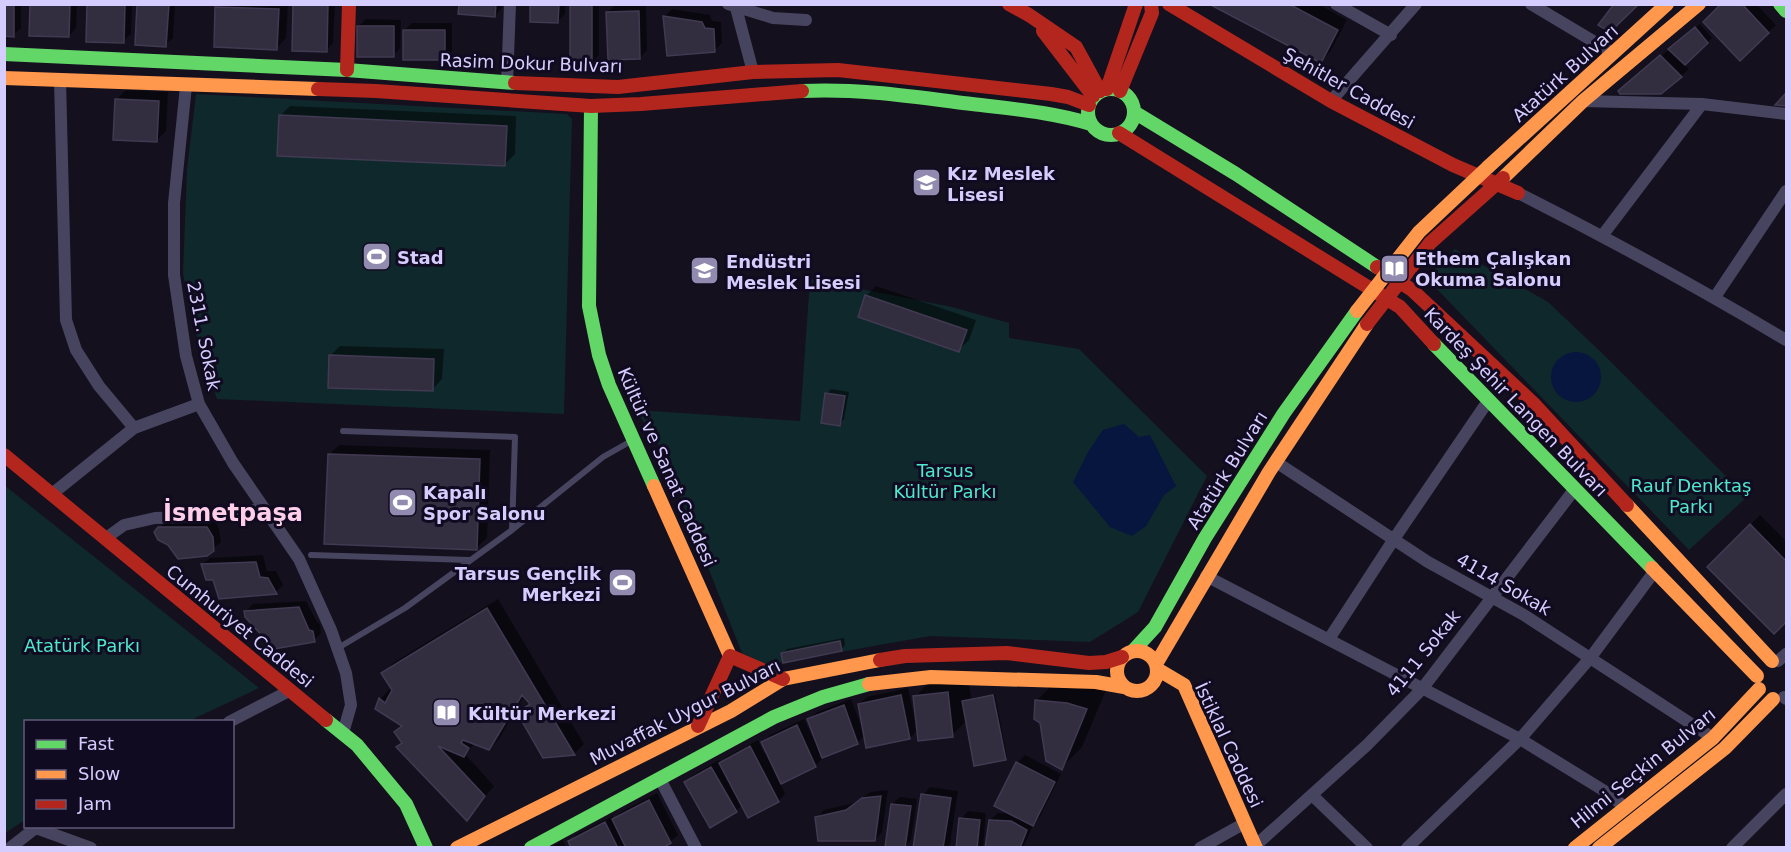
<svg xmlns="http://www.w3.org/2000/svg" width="1791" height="852" viewBox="0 0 1791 852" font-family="'DejaVu Sans',sans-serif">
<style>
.green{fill:#0f282b}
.water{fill:#06163f}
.shadow{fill:#0007}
.building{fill:#322e40;stroke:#413a52;stroke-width:1.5}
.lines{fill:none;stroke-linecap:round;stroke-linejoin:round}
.lane{stroke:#47445f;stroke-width:6}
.street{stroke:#47445f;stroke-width:12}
.fast{stroke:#63d668;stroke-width:14}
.slow{stroke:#ff974d;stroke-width:14}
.jam{stroke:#b3261e;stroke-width:14}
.slow-bridge{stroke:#ff974d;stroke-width:14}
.jam-bridge{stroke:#b3261e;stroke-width:14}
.labels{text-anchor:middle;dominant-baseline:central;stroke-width:6;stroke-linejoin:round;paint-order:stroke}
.street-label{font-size:18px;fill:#d6cdff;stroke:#110b22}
.poi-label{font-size:18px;font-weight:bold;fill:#d6cdff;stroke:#110b22;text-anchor:start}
.park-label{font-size:18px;fill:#4ee9cd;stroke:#110b22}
.district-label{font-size:24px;font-weight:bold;fill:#ffcfea;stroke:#110b22}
</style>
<rect width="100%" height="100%" fill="#14101d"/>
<!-- green -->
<path class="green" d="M196,94l371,20 5,5 -8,295 -347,-15 -25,-78 -9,-48 4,-104z
M1455,249l93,53 54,51 145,144 -58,53 -258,-267 -2,-8z
M810,279l142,28 57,16v15l70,11 128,127 -69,136 -48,30 -160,-6 -163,29 -25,-12 -81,-204 -25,-39 164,11z
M4,485l255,203 -70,33 -163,1 -1,98 -20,13z"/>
<!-- water -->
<path class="water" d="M1551 377a25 25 0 1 1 50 0a25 25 0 1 1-50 0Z
M1124,424l15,13 11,-2 26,51 -12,9 -18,31 -14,10 -22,-9 -37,-45 15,-30 15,-22z"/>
<!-- shadow -->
<path class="shadow" d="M4,4h17v24l-8,7z
M31,4h46l-1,24 -7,8z
M89,4h43l-1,30 -8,7z
M138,4h37l-2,34 -8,7z
M220,4h68l-2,34 -10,11 -59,-42z
M295,4h40l-2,39 -7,8z
M461,4h41v4l-7,7z
M532,4h33v10l-7,7z
M571,4h28v51l-7,7z
M646,4l1,46 -7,8 -32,-46 7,-7z
M1212,4h106l29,16 -17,32 -10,10z
M1723,4h33l20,21 -36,34z
M672,9l38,6 2,6 9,1 1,21 -7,7 -46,4 -4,-38z
M366,19l35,1 -1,28 -7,8 -34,-30z
M412,23h40v28l-8,8 -40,-28z
M1700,24l12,14 -28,26 5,5 -8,7 -20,17 -34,-9z
M126,90l42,2 -2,39 -10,10 -40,-41z
M290,106l226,10 -1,38 -10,10 -225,-48z
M876,286l100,34 -7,20 -10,10 -93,-54z
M340,346l104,3 -2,30 -10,11 -102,-34z
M831,389l18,3 -5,27 -4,5 -13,-30z
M339,445l151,5 -3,88 -11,10 -147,-93z
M1760,515l26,26v79l-12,12 -65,-65z
M167,520h48l4,9 2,13 -8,7 -53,-21z
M263,555l4,16h9l7,14 -7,7 -61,-13 -13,-14 8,-7z
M498,599l86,145 -10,10 -30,3 -13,-54 -7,-7 -25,43 -10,10 -14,-6 -10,11 29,32 -27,33 -69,-72 5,-6v-16l-23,-26 10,-10 6,4 -13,-20 10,-10z
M306,601l11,21 3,2 1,9 -7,7 -68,-29 7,-7z
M844,638l1,7 -4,5 -59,4 5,-5z
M968,672l3,26 24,-4 12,63 -2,2 -38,-39 -15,15 -34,-6 -8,9 -45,-3 -8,8 -35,13 1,2 -7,7 -36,18 5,11 -7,7 -36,4 -6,6 -50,-28 7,-8 26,-15 2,3 7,-7 30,-16 6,13 3,-2 -4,-8 7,-8 34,-16 11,23 3,-1 -9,-22 8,-7 34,-13 11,29h2l-5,-24 8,-7 41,-9 7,32h2l-2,-23 21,-22z
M1057,680l50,8 -25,59 -21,21 -25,-67z
M1025,755l36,19 -21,43 -6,6 -11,25h-36l3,-28 8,-7 15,1 -17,-9 21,-42z
M930,787l28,4 -8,53 -4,4h-27l4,-53z
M888,790l-6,42 -7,8 -58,-22 7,-8 30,-7 17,-11z
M657,793l21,42 -8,7 -10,6h-87l-4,-7 8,-7 36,-18 1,3 7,-7z
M900,797l17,2 -6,41 -7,8 -12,-44z
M968,811l18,2 -3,35h-25l3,-29z
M563,840l3,8h-17z"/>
<!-- building -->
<path class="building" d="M4,4h10v33l-10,-1z
M30,4h40l-1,33 -40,-1z
M87,4h38l-1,39 -38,-1z
M137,4h32l-3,43 -31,-2z
M293,4h35l-1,48 -35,-1z
M459,4h37l-1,13 -37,-3z
M530,4h29l-1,19 -28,-1z
M570,4h22v60h-22z
M1209,4h80l49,26 -17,33z
M1614,4h25l-29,28 -12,-7z
M1721,4h21l27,29 -29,28 -37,-39z
M215,7l64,2 -2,41 -63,-3z
M639,11l1,48 -32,1 -2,-48z
M663,16l39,6 3,6 9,1 1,23 -48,4z
M357,26h37v31h-37z
M1695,27l13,16 -23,22 -17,-16z
M403,30h42v30h-42z
M1660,55l22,22 -21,17h-41l-2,-3z
M1786,93v13l-11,-1z
M115,99l44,2 -2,41 -44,-2z
M279,115l228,11 -2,40 -228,-10z
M865,295l102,35 -8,22 -101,-35z
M329,355l105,4 -1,32 -105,-3z
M825,393l20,3 -5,30 -19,-3z
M328,454l152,5 -3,91 -153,-6z
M1750,524l36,37v61l-12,12 -67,-67z
M158,527h49l6,10 1,14 -7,5 -29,3 -10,-14 -10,-5 -4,-8z
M256,562l4,15 8,1 9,16 -58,5 -6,-19h-7l-5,-16z
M299,607l10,23 4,1 2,11 -41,7 -29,-32 -1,-6z
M487,608l88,147 -32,3 -23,-40 4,-10 6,-4 -8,-9 -33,55 -26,-10 -2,3 8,5 -5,9 -26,-11 47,50 -18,25 -71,-74 6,-4 -8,-11 8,-6 -27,-17 4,-11 6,5 7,-13 -11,-17z
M840,641l2,10 -59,12 -2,-10z
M948,692l5,45 -35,4 -5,-45z
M901,695l9,44 -44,9 -8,-44z
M993,695l13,65 -32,6 -12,-65z
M1035,700l32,3 20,6 -25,61 -16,-9 -6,-38 -6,-4z
M844,705l14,39 -36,14 -15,-39z
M797,725l19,42 -35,17 -20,-42z
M750,746l29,56 -31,16 -29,-55z
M1016,762l39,20 -22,44 -39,-20z
M711,767l26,45 -27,16 -26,-46z
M921,794l30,4 -8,50h-30z
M881,796l-6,45h-57l-3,-24 31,-7 16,-12z
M649,800l22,43 -8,5h-37l-14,-29z
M891,804l20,2 -6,42 -20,-1z
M959,818l21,2 -3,28h-21z
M989,820l22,1 16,9 -7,18h-35z
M605,822l13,26h-47l-3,-7z"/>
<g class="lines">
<!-- lane -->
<path class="lane" d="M343,431l172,6 -3,93
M311,555l158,5
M338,648l67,-40 107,-78 91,-73 30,-17"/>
<!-- street -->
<path class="street" d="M728,4l45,14 33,2
M735,4l18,68
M1336,4l55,31
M1531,4l82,49
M60,80l6,240 10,30 23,36 35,42
M507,83l3,-79
M186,86l-12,117v72l12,81 13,48 34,59 66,96 32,71 15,43 5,32 -8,28
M1331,101l85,-97
M1583,101l119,3 84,10
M1518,193c91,46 181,95 268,147
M1602,236l100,-132
M1715,297l71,-106
M1276,462l152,100 96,53 189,123
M52,494l82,-66 65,-24
M106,538l18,-13 31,-7 30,-1 80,-8
M1206,576l314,163 83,51 22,17
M1329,639l65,-100 94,-138
M1778,661l8,-7
M1784,697l2,2
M229,722l62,-32
M660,779l36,69
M1312,795l55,53
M36,828l55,20
M1255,846l112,-101 55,-56 152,-199
M10,848l28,-22
M1200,848l45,-25
M1407,848l113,-109 71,-82 63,-85
M1732,848l54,-54"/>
<!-- fast -->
<path class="fast" d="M1780,4l6,7
M4,54l343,16 168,13
M1088 112a23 23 0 1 1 46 0a23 23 0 1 1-46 0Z
M802,91c56,-3 114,6 170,13 40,5 80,8 119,20
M591,106l-2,200 10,49 10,30 45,101
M1134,112l102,62 141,93
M1434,344l218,224
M1133,651l22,-24 50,-89 79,-125 73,-102
M326,720l31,25 49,59 20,44
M531,848l243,-131 49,-20 46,-13"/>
<!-- slow -->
<path class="slow" d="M4,78l314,11
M1488,167l179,-163
M1503,178l80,-77 116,-97
M654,486l76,170
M1627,505l145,156
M1652,568l105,108
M1117 671a20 20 0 1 1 40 0a20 20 0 1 1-40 0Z
M1156,664l113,-192 98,-148
M1157,669l27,16 72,163
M869,684l62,-7 165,5 28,5
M457,848l274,-137 52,-32 97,-19
M1575,848l138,-110 46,-49
M1599,848l126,-100 48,-49"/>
<!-- jam -->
<path class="jam" d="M1009,4l20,11 47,32 24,44
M1169,4l162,97 122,64 65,28
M1043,31l50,65
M347,70l2,-66
M515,83l103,4 135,-15 85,-2 213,24 17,3 21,8
M318,89l58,2 215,15 50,-2 161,-13
M1107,89l29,-85
M1120,91l32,-78 -1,-9
M1119,133l281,174 34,37
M1377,267l35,23 121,113 94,102
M4,455l322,265
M730,656l53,23
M880,660l25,-4 102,-3 82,10 17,-1 16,-5
M698,726l32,-70"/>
<!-- slow-bridge -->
<path class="slow-bridge" d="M1357,311l62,-79 69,-65"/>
<!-- jam-bridge -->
<path class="jam-bridge" d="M1367,324l63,-81 73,-65"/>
</g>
<!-- icons -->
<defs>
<symbol id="school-square" viewBox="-11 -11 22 22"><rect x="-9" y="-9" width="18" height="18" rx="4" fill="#928bb0" stroke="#110b22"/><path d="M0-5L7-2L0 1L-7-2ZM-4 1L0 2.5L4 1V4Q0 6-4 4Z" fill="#fff"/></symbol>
<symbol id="stadium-square" viewBox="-11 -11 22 22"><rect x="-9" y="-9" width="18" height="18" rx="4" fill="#928bb0" stroke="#110b22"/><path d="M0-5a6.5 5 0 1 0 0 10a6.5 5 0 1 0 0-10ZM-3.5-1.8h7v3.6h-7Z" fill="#fff"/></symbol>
<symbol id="library-square" viewBox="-11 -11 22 22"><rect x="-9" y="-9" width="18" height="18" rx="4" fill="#928bb0" stroke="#110b22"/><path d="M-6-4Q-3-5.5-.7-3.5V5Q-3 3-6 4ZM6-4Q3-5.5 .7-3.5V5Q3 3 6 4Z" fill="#fff"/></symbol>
</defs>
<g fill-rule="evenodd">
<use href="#school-square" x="910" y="166" width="33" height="33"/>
<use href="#stadium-square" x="360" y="240" width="33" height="33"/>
<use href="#library-square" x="1378" y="252" width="33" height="33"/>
<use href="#school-square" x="688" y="254" width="33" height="33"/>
<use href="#stadium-square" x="386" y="486" width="33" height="33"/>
<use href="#stadium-square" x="606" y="566" width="33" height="33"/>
<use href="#library-square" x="430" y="696" width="33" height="33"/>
</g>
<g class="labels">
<!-- street labels -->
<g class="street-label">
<text transform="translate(531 63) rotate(2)">Rasim Dokur Bulvarı</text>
<text transform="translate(1565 73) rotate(-42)">Atatürk Bulvarı</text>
<text transform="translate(1349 88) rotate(29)">Şehitler Caddesi</text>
<text transform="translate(204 336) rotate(79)">2311. Sokak</text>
<text transform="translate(1516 402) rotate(46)">Kardeş Şehir Langen Bulvarı</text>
<text transform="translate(667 467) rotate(66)">Kültür ve Sanat Caddesi</text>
<text transform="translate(1227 470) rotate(-58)">Atatürk Bulvarı</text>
<text transform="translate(1504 584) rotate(30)">4114 Sokak</text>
<text transform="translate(240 626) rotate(39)">Cumhuriyet Caddesi</text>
<text transform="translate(1423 653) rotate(-51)">4111 Sokak</text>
<text transform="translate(685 712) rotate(-27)">Muvaffak Uygur Bulvarı</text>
<text transform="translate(1229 745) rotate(65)">İstiklal Caddesi</text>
<text transform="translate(1643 768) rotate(-39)">Hilmi Seçkin Bulvarı</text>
</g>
<!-- poi labels -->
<g class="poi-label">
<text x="947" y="173">Kız Meslek<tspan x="947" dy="21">Lisesi</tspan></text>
<text x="397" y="257">Stad</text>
<text x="1415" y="258">Ethem Çalışkan<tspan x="1415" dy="21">Okuma Salonu</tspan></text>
<text x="726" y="261">Endüstri<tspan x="726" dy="21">Meslek Lisesi</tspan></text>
<text x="423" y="492">Kapalı<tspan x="423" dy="21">Spor Salonu</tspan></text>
<text x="601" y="573" text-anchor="end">Tarsus Gençlik<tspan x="601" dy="21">Merkezi</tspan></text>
<text x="468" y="713">Kültür Merkezi</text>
</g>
<!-- park labels -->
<g class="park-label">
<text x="945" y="470">Tarsus<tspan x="945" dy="21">Kültür Parkı</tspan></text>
<text x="1691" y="485">Rauf Denktaş<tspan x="1691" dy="21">Parkı</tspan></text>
<text x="82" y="645">Atatürk Parkı</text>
</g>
<!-- district labels -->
<g class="district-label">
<text x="233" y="513">İsmetpaşa</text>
</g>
</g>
<!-- border -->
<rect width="1791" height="852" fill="none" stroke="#d6cdff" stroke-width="12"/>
<!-- legend -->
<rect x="24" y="720" width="210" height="108" fill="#110b22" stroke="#60597a" stroke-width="1.5"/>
<rect x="36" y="740" width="30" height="9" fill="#63d668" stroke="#60597a" stroke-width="1.5"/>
<text x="78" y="750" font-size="18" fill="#d6cdff">Fast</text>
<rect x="36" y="770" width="30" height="9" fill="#ff974d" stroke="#60597a" stroke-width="1.5"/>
<text x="78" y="780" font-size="18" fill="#d6cdff">Slow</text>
<rect x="36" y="800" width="30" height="9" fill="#b3261e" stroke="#60597a" stroke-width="1.5"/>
<text x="78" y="810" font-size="18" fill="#d6cdff">Jam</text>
</svg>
